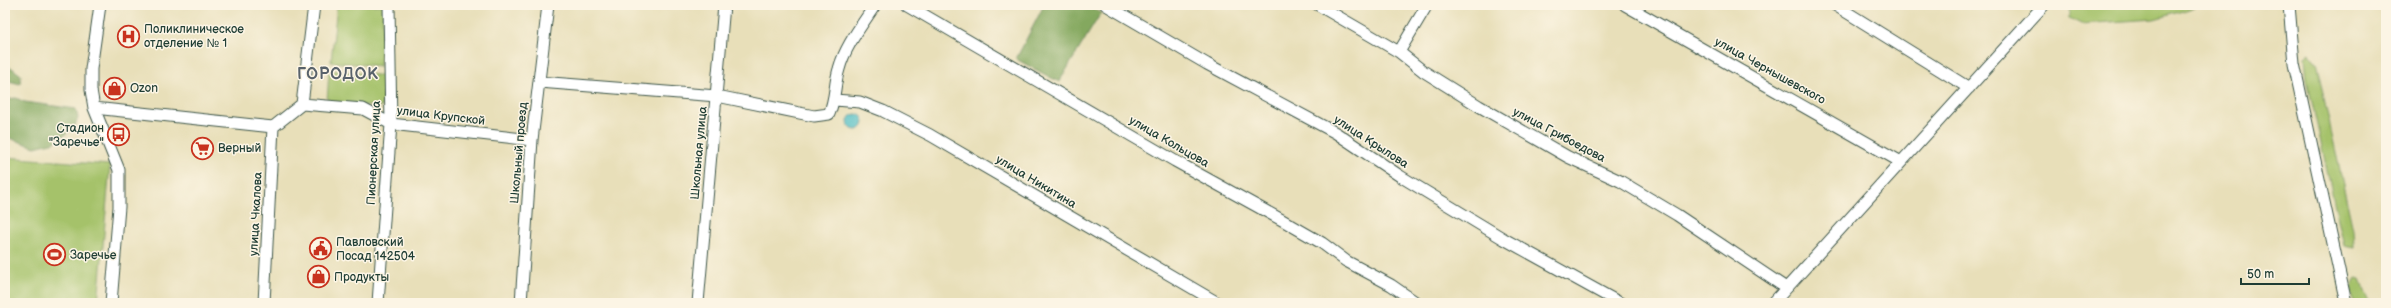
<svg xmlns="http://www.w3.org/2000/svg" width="2391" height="308" viewBox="0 0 2391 308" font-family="'Balsamiq Sans',sans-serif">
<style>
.green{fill:#a5c26a;stroke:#62804f}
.forest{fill:#84a85e;stroke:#527249}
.water{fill:#50bec5;stroke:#387e7c}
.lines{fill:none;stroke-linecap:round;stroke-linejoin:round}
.minor-casing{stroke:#3d5548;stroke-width:13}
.minor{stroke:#fff;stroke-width:11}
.labels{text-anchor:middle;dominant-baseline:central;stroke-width:3;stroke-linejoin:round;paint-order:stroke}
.poi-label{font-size:12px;fill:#1f3d34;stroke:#fcf5e5;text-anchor:start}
.street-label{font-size:12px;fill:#1f3d34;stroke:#fcf5e5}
.district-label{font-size:16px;font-weight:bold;letter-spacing:1px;fill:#58626b;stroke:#fcf5e5}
</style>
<rect width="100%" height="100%" fill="#fcf5e5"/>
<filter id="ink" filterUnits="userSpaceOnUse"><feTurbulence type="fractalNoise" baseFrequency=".025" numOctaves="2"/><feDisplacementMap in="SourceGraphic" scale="8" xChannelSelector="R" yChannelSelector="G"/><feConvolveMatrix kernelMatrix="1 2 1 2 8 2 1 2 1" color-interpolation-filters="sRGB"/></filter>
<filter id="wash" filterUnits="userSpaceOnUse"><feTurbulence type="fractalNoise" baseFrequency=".012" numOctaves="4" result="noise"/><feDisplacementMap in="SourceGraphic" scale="16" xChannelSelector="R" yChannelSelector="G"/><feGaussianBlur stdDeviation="0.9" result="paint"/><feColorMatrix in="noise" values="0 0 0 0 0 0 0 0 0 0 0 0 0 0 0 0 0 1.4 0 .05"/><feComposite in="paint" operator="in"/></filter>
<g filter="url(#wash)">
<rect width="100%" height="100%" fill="#e8dfb9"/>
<!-- green -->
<path class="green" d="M337,5h47l-4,61 -49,-4z
M2069,5h130l-9,4 -36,10 -73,5 -12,-6z
M2310,54l6,8 37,168 1,18 -10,-2 -3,-13 -34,-153 -2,-22z
M329,70l56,6 -3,31 -55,-5z
M5,157l105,8 -12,138h-93z
M2356,279l5,1 9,23h-16l-3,-15z"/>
<!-- forest -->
<path class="forest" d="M1044,5h44l13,8 -42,69 -43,-23z
M5,67l7,1 9,7 -1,9 -15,-4z
M16,98l9,4 51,7 2,9 -4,10 -19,14 -20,5 -26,-9 -4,-2v-34l2,-3z"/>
<!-- water -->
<path class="water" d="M848 122a8 8 0 1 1 16 0a8 8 0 1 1-16 0Z"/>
</g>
<g filter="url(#ink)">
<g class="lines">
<defs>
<path id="minor" d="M100,5l-9,64v21l3,18 25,62v37l-8,96
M907,5l268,156 107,59 40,23 24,18 45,24 26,18
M1106,5l101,59 129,69 64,43 104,63 116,64
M1318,5l81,47 24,19 56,35 89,51 52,24 57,34 109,73
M1625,5l276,157
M1835,5l134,83
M2289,5l5,59 52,239
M1399,52l28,-47
M539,82l178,14 97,20 15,-2c7,-16 5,-29 10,-45 6,-23 23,-44 36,-64
M835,100l25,2 23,9 47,24 288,168
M302,104l61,5 28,15 141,16
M94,108l179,19 29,-23 12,-99
M264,303l9,-176
M378,303l13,-179 -2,-119
M521,303l11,-163 16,-135
M698,303l26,-298
M1773,303l271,-298"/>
</defs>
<!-- minor casing -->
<use href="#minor" class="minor-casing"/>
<!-- minor -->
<use href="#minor" class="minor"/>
</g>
</g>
<!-- icons -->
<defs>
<symbol id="hospital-ring" viewBox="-11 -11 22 22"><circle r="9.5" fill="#fcf5e5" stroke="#c8321e" stroke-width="1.5"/><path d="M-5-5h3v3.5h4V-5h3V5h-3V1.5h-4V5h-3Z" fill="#c8321e"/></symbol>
<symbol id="shop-ring" viewBox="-11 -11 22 22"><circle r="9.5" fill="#fcf5e5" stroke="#c8321e" stroke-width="1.5"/><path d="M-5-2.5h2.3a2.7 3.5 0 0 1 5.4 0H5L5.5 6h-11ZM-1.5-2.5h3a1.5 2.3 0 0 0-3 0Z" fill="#c8321e"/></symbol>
<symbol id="bus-ring" viewBox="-11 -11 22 22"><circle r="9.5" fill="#fcf5e5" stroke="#c8321e" stroke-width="1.5"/><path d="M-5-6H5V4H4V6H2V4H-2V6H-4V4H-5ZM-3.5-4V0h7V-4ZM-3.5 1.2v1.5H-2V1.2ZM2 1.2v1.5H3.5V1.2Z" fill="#c8321e"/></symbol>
<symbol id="supermarket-ring" viewBox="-11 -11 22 22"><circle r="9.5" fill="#fcf5e5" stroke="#c8321e" stroke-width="1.5"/><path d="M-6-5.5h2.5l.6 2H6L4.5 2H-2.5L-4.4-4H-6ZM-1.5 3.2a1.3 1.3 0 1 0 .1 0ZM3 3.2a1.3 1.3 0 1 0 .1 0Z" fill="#c8321e"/></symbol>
<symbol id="civic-ring" viewBox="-11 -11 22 22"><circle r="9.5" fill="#fcf5e5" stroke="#c8321e" stroke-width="1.5"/><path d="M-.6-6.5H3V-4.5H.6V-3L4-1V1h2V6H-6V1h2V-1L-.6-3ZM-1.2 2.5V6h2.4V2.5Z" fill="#c8321e"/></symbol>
<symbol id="stadium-ring" viewBox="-11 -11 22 22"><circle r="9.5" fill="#fcf5e5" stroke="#c8321e" stroke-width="1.5"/><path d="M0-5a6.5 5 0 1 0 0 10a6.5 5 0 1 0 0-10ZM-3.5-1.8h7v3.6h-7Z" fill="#c8321e"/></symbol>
</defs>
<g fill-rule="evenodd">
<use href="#hospital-ring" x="116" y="24" width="25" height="25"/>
<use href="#shop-ring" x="102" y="76" width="25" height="25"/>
<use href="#bus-ring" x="106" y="122" width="25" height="25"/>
<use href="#supermarket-ring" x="190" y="136" width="25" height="25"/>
<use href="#civic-ring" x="308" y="236" width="25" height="25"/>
<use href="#stadium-ring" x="42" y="242" width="25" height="25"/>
<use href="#shop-ring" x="306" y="264" width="25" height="25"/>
</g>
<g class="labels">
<!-- poi labels -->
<g class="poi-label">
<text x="144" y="29">Поликлиническое<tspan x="144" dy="14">отделение № 1</tspan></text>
<text x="130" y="88">Ozon</text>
<text x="104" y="128" text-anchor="end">Стадион<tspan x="104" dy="14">"Заречье"</tspan></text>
<text x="218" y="148">Верный</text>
<text x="336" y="242">Павловский<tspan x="336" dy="14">Посад 142504</tspan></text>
<text x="70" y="255">Заречье</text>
<text x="334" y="277">Продукты</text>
</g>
<!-- street labels -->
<g class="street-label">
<text transform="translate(1770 71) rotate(29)">улица Чернышевского</text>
<text transform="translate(441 116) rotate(7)">улица Крупской</text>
<text transform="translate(1559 135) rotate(28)">улица Грибоедова</text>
<text transform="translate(1169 142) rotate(30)">улица Кольцова</text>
<text transform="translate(1371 142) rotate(33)">улица Крылова</text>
<text transform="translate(374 153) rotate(-87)">Пионерская улица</text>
<text transform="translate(519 153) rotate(-85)">Школьный проезд</text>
<text transform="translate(699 153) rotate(-85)">Школьная улица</text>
<text transform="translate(1036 182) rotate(31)">улица Никитина</text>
<text transform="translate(256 214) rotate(-87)">улица Чкалова</text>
</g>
<!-- district labels -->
<g class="district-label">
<text x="338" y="74">ГОРОДОК</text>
</g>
</g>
<!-- margin -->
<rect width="2391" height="308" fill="none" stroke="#fcf5e5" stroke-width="20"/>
<!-- scale -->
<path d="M2241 278v6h68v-6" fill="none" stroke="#1f3d34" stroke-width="2"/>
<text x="2247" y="278" font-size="12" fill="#1f3d34" stroke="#fcf5e5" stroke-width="3" paint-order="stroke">50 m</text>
</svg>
